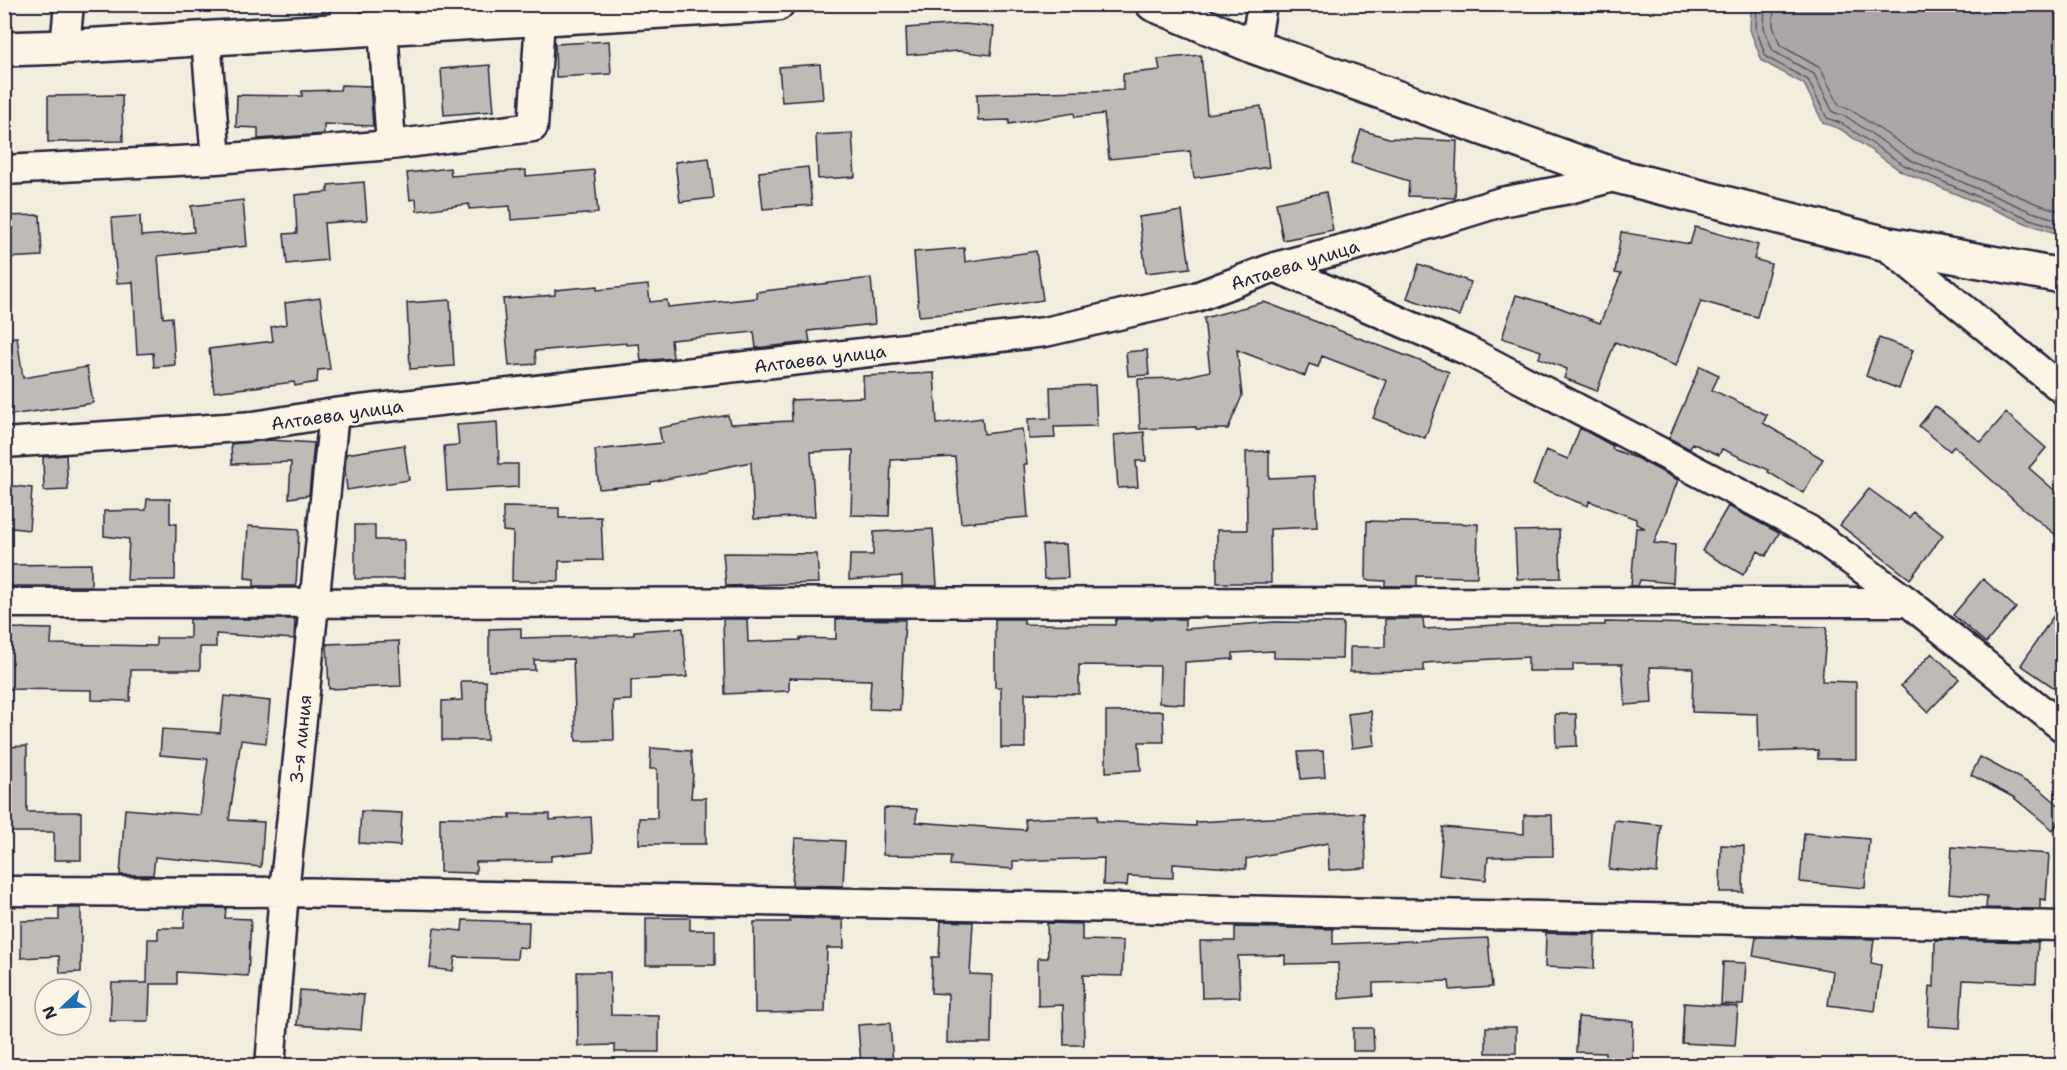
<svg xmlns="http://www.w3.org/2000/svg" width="2067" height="1070" viewBox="0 0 2067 1070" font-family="'Shantell Sans',sans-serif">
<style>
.water{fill:#aca7a6;stroke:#75727b;stroke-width:1.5}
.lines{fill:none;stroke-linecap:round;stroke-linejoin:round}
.shore{stroke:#595766;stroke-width:1.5}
.building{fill:#bfbab6;stroke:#22223b;stroke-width:1.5}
.minor-casing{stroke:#22223b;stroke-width:33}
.tertiary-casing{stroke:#22223b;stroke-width:38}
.minor{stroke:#fcf5e5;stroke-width:28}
.tertiary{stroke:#fcf5e5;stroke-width:33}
.labels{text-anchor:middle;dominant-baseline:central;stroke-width:4.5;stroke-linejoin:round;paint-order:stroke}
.street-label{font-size:18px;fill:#22223b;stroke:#fcf5e5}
</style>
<rect width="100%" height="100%" fill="#f3edde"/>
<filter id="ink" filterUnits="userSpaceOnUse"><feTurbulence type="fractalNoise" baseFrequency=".0167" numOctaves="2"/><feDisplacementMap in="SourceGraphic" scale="12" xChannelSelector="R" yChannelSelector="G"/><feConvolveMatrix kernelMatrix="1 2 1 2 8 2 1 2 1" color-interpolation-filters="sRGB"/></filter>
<g filter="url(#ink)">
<!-- water -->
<path class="water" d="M1751,5h311v230l-34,-11 -127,-53 -61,-42 -17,-6 -19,-39 -42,-23 -12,-31z"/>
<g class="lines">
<!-- shore -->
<path class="shore" d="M1757,4l-1,25 10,28 42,23 19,38 16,6 61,41 126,54 32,10
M1765,4l-1,24 9,23 41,23 19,38 14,5 61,42 124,53 30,9
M1774,4l-1,22 7,19 40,23 19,37 12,5 61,41 123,52 27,9"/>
</g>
<!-- building -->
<path class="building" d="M964,24l30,3 -3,28 -32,-4 -52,4 -1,-27z
M609,41l2,33 -55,3 -1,-33z
M1201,55l6,59 54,-8 8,61 -75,11 -4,-27 -81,8 -5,-45 -29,3 -1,-4 -65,11v-4l-31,1 -1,-27 146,-4v-16l37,-4 -2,-11z
M820,64l3,35 -41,3 -3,-35z
M490,65l4,46 -50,4 -3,-46z
M341,85l29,1 3,40 -49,-2v10l-66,5v-11l-22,-1 1,-32 65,1v-5l38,-1z
M122,95l1,46 -75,1v-46z
M1361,130l28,8 68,3 -2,57 -47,-2 1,-15 -58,-18z
M852,133l3,44 -37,2 -2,-44z
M709,158l5,40 -34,4 -5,-40z
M808,167l4,38 -49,4 -4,-37z
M450,168l1,8 75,-6v6l68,-6 4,43 -87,7 -1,-14 -41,3v-5l-52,7 -1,-12 -6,1 -3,-27z
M364,182l3,38 -43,3 3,37 -40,4 -3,-30 13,-1 -2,-38 33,-3v-7z
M1326,192l7,38 -50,10 -7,-37z
M243,200l4,46 -89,10 5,62 9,-1 3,48 -21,2 -1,-14 -16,1 -4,-72 -16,1 -5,-65 28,-2 1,20 53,-4 -3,-26z
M1182,211l8,57 -44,5 -7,-56z
M40,215l2,41 -38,2v-42z
M1695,227l63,18 -4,14 17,5 -14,53 -56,-16 -25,65 -61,-24 -18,49 -33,-13 3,-9 -28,-11 2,-7 -39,-13 14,-43 42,12 42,16 21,-49 -6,-1 6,-41 69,12z
M964,248l1,14 71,-11 7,49 -73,12 -51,4 -5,-64z
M1419,264l52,18 -12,34 -52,-18z
M871,278l4,46 -67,7 2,11 -54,6 -2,-16 -83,8 2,18 -32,3 -2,-17 -13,1v-2l-91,8 1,13 -27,2 -6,-67 52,-4v-5l42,-4v4l51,-5 2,17 17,-2 1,7 89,-9 -1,-6z
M320,298l10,71 -12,1 -1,12 -22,4 -1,-4 -80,10 -5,-43 64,-8 -2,-14 16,-3 -2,-21z
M450,300l4,66 -44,3 -3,-66z
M1264,302l185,70 -24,66 -52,-20 14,-37 -65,-25 -4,11 -9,-3 -4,12 -68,-26 5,46 -14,33h-32v-2l-56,2 -2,-50 42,-1 30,-7 -6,-53z
M17,337l6,41 64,-11 6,36 -89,13v-78z
M1879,338l34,12 -14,39 -33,-13z
M1147,350l2,25 -21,1 -2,-24z
M1700,366l19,9 -7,15 55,25 -4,8 60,36 -20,34 -35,-21 1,-2 -47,-21 -3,6 -27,-12 -2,6 -21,-11z
M934,373l3,51 45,-6 2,16 38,-5 5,35h-3l4,53 -67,6 -6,-66 -64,3 -2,56 -38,-1 2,-65 -42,2 4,64 -61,3 -3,-57 -100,20v2l-52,5 -4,-39 67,-7 -3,-15 69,-13 2,9 62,-3 -1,-21 73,-3 -1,-21z
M1095,385l2,41 -43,1 1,11 -26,1 -1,-20 23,-1 -1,-31z
M1935,406l46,36 25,-29 40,35 -17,20 33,29v43l-43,-35 -65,-59 -4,5 -31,-25z
M497,422l2,42h19v23l-71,4 -3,-45 15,-1 -2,-20z
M1580,428l33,18 -1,3 24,9 42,22 -24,63 21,2 -2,38 -33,-3 -2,6h-7l5,-58h9l-9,-4v-5l-47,-18 -1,5 -55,-21 13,-35 22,9z
M1144,432l2,29h-10l2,26 -20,1 -4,-53z
M270,440l44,3 -5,52 -20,3 2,-36 -59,2 -1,-20z
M404,445l5,35 -62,10 -2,-20 1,-16z
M1269,451v27l46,-2 2,51 -47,2 1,54h-54v-53h30l-1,-78z
M66,455l2,35 -24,1 -1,-34z
M4,485l28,3 -3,42 -25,-3z
M1869,489l40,29 4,-6 30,23 -33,44 -70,-54z
M147,499h23v24l6,1 -1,56h-48l2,-41 -25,-3v-25l42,-1z
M1728,506l51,27 -13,23 -8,-5 -15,24 -41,-24z
M503,507l56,1v10l42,-1 2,43 -44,1v20h-47l1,-49 -10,-1z
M1367,521l111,3 -1,53 -60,-1v10h-32v-5l-19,-1z
M355,525h20v15h29v39h-49z
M248,526l51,3 -3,57h-42v-7l-9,-1z
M933,529l4,57h-35v-10l-53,4 1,-25h23l1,-23z
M1559,530l2,48 -44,1 -2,-48z
M1066,544l2,34 -24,1 -2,-34z
M723,553l94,1 2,29 -93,3z
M91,564v22h-87v-21z
M1983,579l33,29 -30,35 -33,-28z
M2062,603v90l-41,-28z
M190,619h105l-1,20 -78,-5v13h-16v23h-69l-1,31 -38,-1v-10l-88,-1 2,-61 46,1 -1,15 105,2v-8h34z
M723,619h24l1,23 52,-2v-2l36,1v-20l69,1 -5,90 -31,-1 2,-29 -82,-2v13l-64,3z
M995,619h29v5l91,1 1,-6h69v10l90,-7 68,1 -1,36 -68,-1v-7l-41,2v6l-48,3 -1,42 -25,-1 1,-37 -81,-1v29l-54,-1v55h-24v-61h-6z
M1385,619h38l1,10 74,-4h107v-3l222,5 -5,54 34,1v77h-38v-9l-59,2 -1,-38 -66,-2 1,-44 -43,-1 2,36 -27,2 -3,-41h-49v7h-45v-14l-104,6v8l-74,1v-25h35z
M521,628v10l113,-3v-4l49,-3 4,49 -56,3v20l-18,1 1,39 -38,1 -3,-82 -39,1 1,10 -46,1v-42z
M399,641l2,45 -72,3 -2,-45z
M1932,653l27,26 -31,33 -27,-26z
M461,681h25l1,59h-45v-39l20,-1z
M224,696l46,5 -4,42 -25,-3 -12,80 35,2 -3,45 -106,-10 -2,18h-33l5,-66 75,6 8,-56 -48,-4 2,-26 58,4z
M1163,711l1,31h-25l2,28 -35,2v-60z
M1371,711l4,34 -23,3 -4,-34z
M1555,714h21l1,32 -21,1z
M27,746v66h54v48h-27v-28h-50v-85z
M651,748l40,3 2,23 -2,24h15v46h-67v-26h18v-49h-7z
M1323,751l2,26 -24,2 -3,-27z
M1980,757l60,32 22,19v9l-9,13 -40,-33 -42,-22z
M884,808l33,1 -1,13 110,8 -1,-11 72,-3v5l99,5v-4l168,-9 2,55 -37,2 -1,-27 -82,16v10l-73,-5v14l-45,-2 -1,10 -24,-1 1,-27 -91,3v8l-63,-4 1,-9 -68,-1z
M361,811l41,2 -2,33 -41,-3z
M510,814h40v6l41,-3 2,35 -42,4v5l-75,1v11l-36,-1v-55l70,1z
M1524,815h28l1,41 -65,1 -2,23 -47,-5 4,-48 81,7z
M1614,820l47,5 -4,48 -48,-4z
M1804,833l65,6 -4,49 -65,-6z
M795,838l50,3 -2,45 -51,-1z
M1721,845l23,1 -1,46h-23z
M1952,847l97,7 -3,46 -6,-1v10l-54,-1 1,-12 -38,-3z
M59,908h22v64l-21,1 -1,-17 -38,2v-37l38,-1z
M185,908h41l-1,10 26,1 -3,57 -71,-4v12h-27l-1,37h-39l2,-38h35l1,-44h10v-11h26z
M646,918h44v12h25v35h-69z
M790,918l53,2 1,28h-17l-2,64 -70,1 -1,-91h36z
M463,920l66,2 -1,26 -10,-1 -1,12 -62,-2 -2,14 -23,-3 4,-40 28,3z
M941,921l32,1 -3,52 22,1 -1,68h-44l1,-49 -17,-1 1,-36h7z
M1047,923l35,1v16l41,1 -1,35 -39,-1 1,70h-20l-1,-40 -25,1v-48h10z
M1235,927l98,2v15l155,-6 4,49 -42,3 -1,-9 -76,2v13l-34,3 -1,-36 -53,1v-9l-47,1 2,41 -38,1 -2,-57h35z
M1546,933l49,1 -1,35 -49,-2z
M1756,937l118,2 -3,24 10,2 -6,46 -47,-6 5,-34 -80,-15z
M1935,940l103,2 -2,41 -73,-3 -3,48 -32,-2 2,-40 4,1z
M1723,962l23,1 -3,42 -22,-1z
M577,972h33l1,43 48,1v36h-44v-7l-37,1z
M300,990l64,5 -3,35 -64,-5z
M1684,1003l54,4 -3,39 -53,-3z
M1578,1017l55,4 -1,44h-27v-12l-29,-1z
M890,1023l3,42h-32l-3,-40z
M1486,1027h30v26h-30z
M1353,1028h20l1,23h-21z"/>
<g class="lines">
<defs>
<path id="minor" d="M344,30l2,-26
M206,39l10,120 175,-14 -8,-117
M65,47l4,-43
M1255,47l7,-43
M391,145l142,-18 7,-108
M4,170l212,-11
M1883,243l179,146
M1275,267l191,83 343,180 99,72 154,125
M4,443l250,-17 80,-13 711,-81 151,-35 79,-30 109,-29 117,-36 68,-13 48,-13
M4,603l1904,-1
M4,891l280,1 1778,34
M270,1066l14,-174 50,-479"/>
<path id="tertiary" d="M1153,4l102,43 362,129 266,67 179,33
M4,49l61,-2 712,-43"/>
</defs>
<!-- minor casing -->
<use href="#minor" class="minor-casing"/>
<!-- tertiary casing -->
<use href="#tertiary" class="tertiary-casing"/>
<!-- minor -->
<use href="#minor" class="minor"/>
<!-- tertiary -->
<use href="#tertiary" class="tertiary"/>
</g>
</g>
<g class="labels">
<!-- street labels -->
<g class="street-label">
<text transform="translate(1295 265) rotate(-17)">Алтаева улица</text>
<text transform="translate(820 359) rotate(-7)">Алтаева улица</text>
<text transform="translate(337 415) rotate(-8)">Алтаева улица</text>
<text transform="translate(301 739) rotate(-84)">3-я линия</text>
</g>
</g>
<!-- margin -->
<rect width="2067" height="1070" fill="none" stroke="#fcf5e5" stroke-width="24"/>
<rect x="12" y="12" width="2043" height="1046" fill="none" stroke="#22223b" stroke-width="2" filter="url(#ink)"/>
<!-- north arrow -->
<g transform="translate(63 1007) rotate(247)"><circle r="28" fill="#fcf5e5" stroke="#a5a1a1" stroke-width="1.5"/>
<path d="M0-4.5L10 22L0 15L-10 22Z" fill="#1f6fb2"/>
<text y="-9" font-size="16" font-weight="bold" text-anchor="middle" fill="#22223b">N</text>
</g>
</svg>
